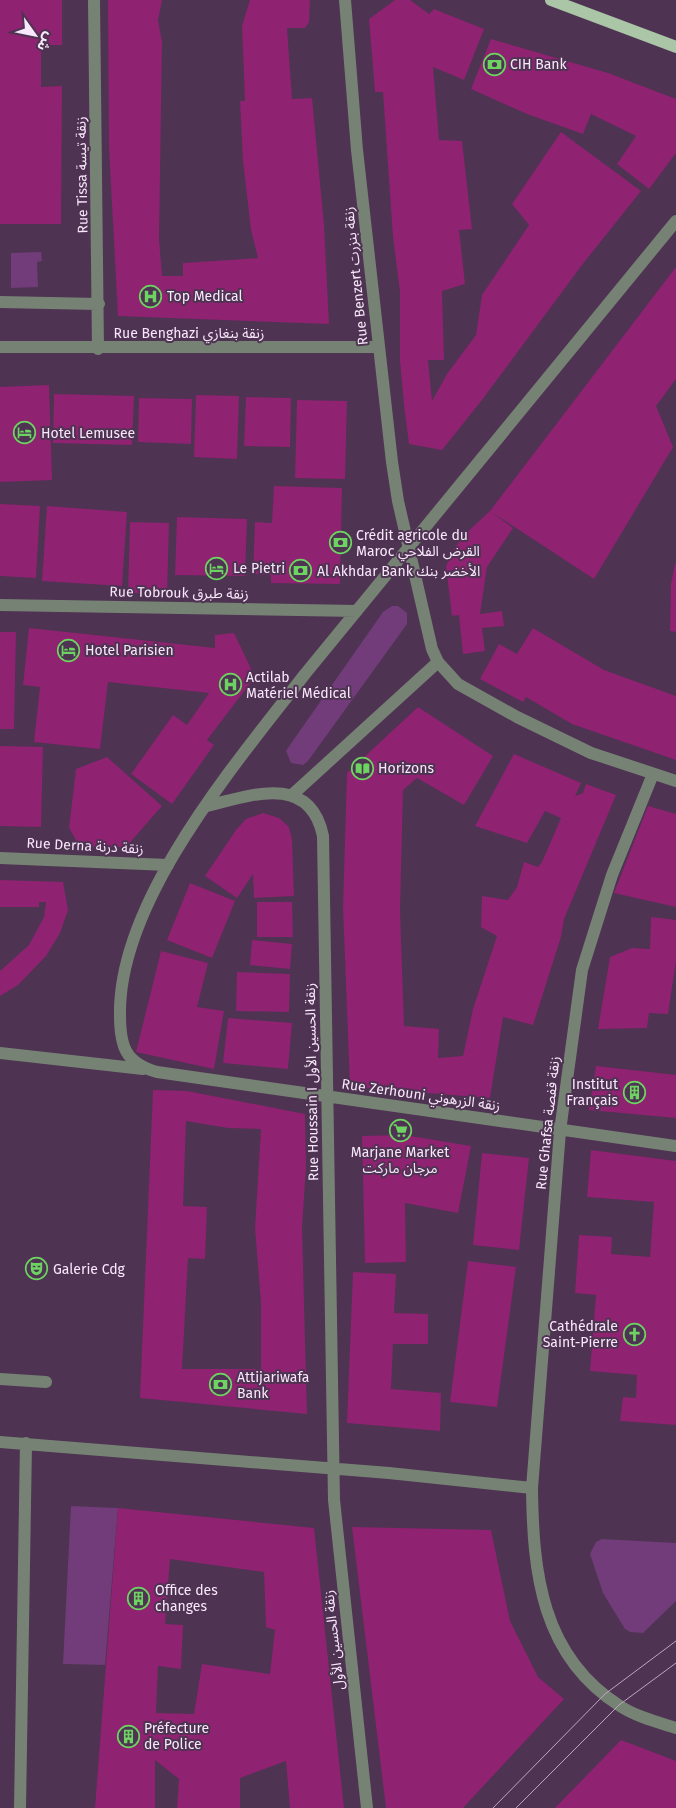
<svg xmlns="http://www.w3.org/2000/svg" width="676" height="1808" viewBox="0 0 676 1808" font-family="'Fira Sans','Noto Sans Arabic',sans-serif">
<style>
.green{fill:#713c79}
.building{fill:#8f2271;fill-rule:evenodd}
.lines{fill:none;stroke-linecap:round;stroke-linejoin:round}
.minor{stroke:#768374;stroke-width:12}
.major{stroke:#abc6a7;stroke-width:12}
.tram{stroke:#bca8bf;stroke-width:1}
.labels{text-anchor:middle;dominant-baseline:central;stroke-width:4;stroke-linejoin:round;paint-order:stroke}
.poi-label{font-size:14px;fill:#f9e8fb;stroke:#4e3352;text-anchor:start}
.street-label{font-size:14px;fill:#f9e8fb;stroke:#4e3352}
</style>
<rect width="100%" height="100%" fill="#4e3352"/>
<!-- green -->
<path class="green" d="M41,252l1,9 -5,1 1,25 -27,1v-35z
M392,606h6l9,7v11l-99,137 -5,4 -12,-2 -5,-12 6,-9 91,-130z
M71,1506l47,2 -13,157 -42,-1z
M602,1539l74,4v58l-33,32 -13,-1 -5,-3 -22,-36 -13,-39 6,-12z"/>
<!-- building -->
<path class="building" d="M0,0h62v45h-21v42l21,-1 -1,138h-61z
M108,0h54l-4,20 4,22 -3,197 3,37h21v-13l75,-5 -7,-28 -8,-69 -3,-60h5l-3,-75 8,-26h60l-1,22 -4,6h-18l5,71 20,-1 12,127 5,99 -211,-8 -9,-168z
M395,0h15l19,14 5,-5 50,20 -20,51 -31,-13 6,73 23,1 10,88 -13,1 6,54 -23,7 2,69h-16l4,41 15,-27 29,-39 6,-40 47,-70 -17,-21 49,-72 80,59 -59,74 -100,135 -40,50 -33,-6 -5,-39 -4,-44v-69l-7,-55 -10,-145h-8l-6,-73z
M491,39l117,34 68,26v54l-27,36 -32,-25 19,-28 -45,-22 -8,20 -56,-20 -56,-25z
M676,267v112l-20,27 17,41 -79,132 -101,-66 20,15 -26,39 -7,47 22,-3 2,15 -22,2 3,23 -22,3 -4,-39 -7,1 -6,-50 8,-17 10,-14 26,-24z
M49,385l3,95 -52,2v-95z
M54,394l80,2 -2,49 -79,-2z
M196,395l43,1 -2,63 -43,-2z
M246,397l45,1 -1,49 -46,-1z
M139,398l53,1 -1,45 -53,-2z
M297,400l50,1 -2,78 -50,-1z
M274,486l68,2 -2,96 -69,-1v-8l-18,-1 2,-52 17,1z
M0,504l40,2 -4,72 -36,-2z
M47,506l80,6 -5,74 -80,-5z
M177,517l70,2 -2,57 -70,-1z
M130,522l39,1 -2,71 -39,-1z
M675,564h1v68l-6,-1 1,-47z
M29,628l186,20v-13l19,-2 21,44 -48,63 7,5 -42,59 -41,-30 42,-59 14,10 22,-32 -101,-11 -8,67 -66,-7 6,-55 -17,-2z
M533,628l71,42 72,26v64l-104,-36 -46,-27 -3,5 -43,-23 19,-35 18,10z
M0,632h16l-2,97h-14z
M418,707l75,49 -29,49 -47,-27 -14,12 -3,120 4,116 35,3 -1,29 25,-2 10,-47 24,-73 -16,-9 1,-31 26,4 9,-13 7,-25 14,5 4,-5 19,-44 -16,-7 -18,32 -52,-17 39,-72 67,29 -6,13 8,-3 3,-9 30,11 -52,124 -3,18 -28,88 -30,-8 -13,81 -140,-11 -7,-179 4,-135z
M0,746l43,1 -2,80 -41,-1z
M107,757l55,49 -36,41h-46l-11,-19 7,-59z
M648,806l28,8v93l-62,-14z
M263,813l16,5 10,9 3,13 2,56 -40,2 -1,-24 -16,24 -32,-22 31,-46 10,-11z
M0,880l63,2 5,28 -8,23 -14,23 -28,29 -18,11v-25l29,-26 15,-28 2,-15h-7v5h-39z
M190,883l45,18 -23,57 -45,-18z
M257,902h35l1,35h-36z
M651,917l25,3v41l-8,53 -19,-1 -2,15 -49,1 12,-72 22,-9 18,1z
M252,940l40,4 -2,25 -40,-4z
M161,951l47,12 -11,44 27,4 -10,58 -78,-17z
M237,972l53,2 -1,38 -53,-1z
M228,1018l64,5 -4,46 -65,-6z
M596,1066l80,9v43l-87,-8z
M153,1090l34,1 118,23 1,53 -4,60 5,187 -167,-16zM186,1121l42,7 33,1 -6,99 6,75v66h-79l6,-111 17,1 2,-52 -24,-1z
M404,1135l67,11 -13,67 -53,-10 1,59 -41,1 -3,-127z
M591,1150l85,11v264l-56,-4 3,-24 13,1 1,-23 -47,-4 6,-76 -21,-2 4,-58 33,2 -1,17 39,3 4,-55 -67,-5z
M482,1153l47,5 -10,92 -46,-5z
M468,1261l48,6 -19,140 -47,-5z
M353,1272l43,2 -2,39 34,1v30h-35l-2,45 50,4 -1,38 -93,-8z
M118,1508l196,20 30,280h-54l-4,-47 -46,17v30h-63l2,-29 -24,-19v48h-60zM170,1559l94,13 2,55 9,3 -5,44 -68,-10 -8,50 -38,-1 2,-47 23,3 2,-44 -18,-1z
M352,1527l139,3 19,91 28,56 26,22 -101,109h-77z
M621,1740l55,21v47h-121z"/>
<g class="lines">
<!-- minor -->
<path class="minor" d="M94,0l4,349
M345,0l12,150 35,312 6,39 34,148 6,13 20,22 59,33 74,36 85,28
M676,221l-371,453c-68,88 -187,226 -185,341 0,31 5,48 37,57l519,74
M0,302l99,2
M0,347h379
M0,605l357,6
M653,774l-41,101 -30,95 -22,161 -28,357c1,84 9,168 88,218 17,11 37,16 56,22
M292,795l146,-133
M207,806c44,-11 103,-33 116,30l11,664 33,308
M0,858l168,7
M0,1053l143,16
M0,1379l46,3
M0,1442l389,31 143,15
M20,1808l6,-365"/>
<!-- major -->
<path class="major" d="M551,0l125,47"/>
<!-- tram -->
<path class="tram" d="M493,1808l112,-114 71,-53
M516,1808l103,-103 57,-42"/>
</g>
<!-- icons -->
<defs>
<symbol id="bank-ring" viewBox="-11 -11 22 22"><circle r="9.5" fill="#4e3352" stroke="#6dd361" stroke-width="1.5"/><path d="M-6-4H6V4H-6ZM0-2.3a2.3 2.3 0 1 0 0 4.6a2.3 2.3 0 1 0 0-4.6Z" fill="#6dd361"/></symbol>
<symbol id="hospital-ring" viewBox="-11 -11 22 22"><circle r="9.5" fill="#4e3352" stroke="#6dd361" stroke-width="1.5"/><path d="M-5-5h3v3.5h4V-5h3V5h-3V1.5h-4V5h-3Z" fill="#6dd361"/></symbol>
<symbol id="hotel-ring" viewBox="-11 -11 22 22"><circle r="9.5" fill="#4e3352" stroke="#6dd361" stroke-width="1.5"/><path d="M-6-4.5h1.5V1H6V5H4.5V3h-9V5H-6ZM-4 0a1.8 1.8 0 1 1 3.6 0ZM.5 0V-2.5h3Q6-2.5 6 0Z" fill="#6dd361"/></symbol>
<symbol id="library-ring" viewBox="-11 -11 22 22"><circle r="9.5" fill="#4e3352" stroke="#6dd361" stroke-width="1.5"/><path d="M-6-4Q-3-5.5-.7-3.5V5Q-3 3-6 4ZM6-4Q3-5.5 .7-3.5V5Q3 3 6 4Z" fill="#6dd361"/></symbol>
<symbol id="building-ring" viewBox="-11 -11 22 22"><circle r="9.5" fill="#4e3352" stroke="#6dd361" stroke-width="1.5"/><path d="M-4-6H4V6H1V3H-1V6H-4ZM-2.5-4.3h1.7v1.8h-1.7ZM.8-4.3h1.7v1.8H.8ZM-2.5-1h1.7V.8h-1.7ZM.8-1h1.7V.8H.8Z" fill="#6dd361"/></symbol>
<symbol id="supermarket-ring" viewBox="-11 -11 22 22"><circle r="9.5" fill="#4e3352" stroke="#6dd361" stroke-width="1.5"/><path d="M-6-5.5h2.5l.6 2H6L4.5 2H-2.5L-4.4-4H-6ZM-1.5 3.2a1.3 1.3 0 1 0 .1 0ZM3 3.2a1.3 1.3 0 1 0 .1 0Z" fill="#6dd361"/></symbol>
<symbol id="theatre-ring" viewBox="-11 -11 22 22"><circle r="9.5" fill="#4e3352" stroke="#6dd361" stroke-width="1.5"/><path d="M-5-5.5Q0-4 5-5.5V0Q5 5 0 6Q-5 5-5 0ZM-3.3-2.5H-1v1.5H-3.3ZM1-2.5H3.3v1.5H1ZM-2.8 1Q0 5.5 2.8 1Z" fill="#6dd361"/></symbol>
<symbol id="church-ring" viewBox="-11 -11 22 22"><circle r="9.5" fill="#4e3352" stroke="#6dd361" stroke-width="1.5"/><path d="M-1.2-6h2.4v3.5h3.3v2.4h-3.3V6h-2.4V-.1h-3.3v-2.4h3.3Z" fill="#6dd361"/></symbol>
</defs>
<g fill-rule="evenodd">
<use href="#bank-ring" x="482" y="52" width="25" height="25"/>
<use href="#hospital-ring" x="138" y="284" width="25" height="25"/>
<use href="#hotel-ring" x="12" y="420" width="25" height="25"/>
<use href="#bank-ring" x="328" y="530" width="25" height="25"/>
<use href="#hotel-ring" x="204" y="556" width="25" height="25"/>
<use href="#bank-ring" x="288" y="558" width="25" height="25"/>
<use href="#hotel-ring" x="56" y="638" width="25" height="25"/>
<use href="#hospital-ring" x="218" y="672" width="25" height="25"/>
<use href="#library-ring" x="350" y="756" width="25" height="25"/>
<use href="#building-ring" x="622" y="1080" width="25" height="25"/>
<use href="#supermarket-ring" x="388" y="1118" width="25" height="25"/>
<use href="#theatre-ring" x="24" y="1256" width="25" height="25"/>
<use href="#church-ring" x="622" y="1322" width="25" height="25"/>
<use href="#bank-ring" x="208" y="1372" width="25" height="25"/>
<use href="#building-ring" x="126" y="1586" width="25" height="25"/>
<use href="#building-ring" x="116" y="1724" width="25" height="25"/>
</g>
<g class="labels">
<!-- poi labels -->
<g class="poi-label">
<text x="510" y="64">CIH Bank</text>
<text x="167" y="296">Top Medical</text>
<text x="41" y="433">Hotel Lemusee</text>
<text x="356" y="535">Crédit agricole du<tspan x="356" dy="16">Maroc القرض الفلاحي</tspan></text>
<text x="233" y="568">Le Pietri</text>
<text x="317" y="571">Al Akhdar Bank الأخضر بنك</text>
<text x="85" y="650">Hotel Parisien</text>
<text x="246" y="677">Actilab<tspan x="246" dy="16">Matériel Médical</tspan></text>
<text x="378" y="768">Horizons</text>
<text x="618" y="1084" text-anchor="end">Institut<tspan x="618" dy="16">Français</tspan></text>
<text x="400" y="1152" text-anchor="middle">Marjane Market<tspan x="400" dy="16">مرجان ماركت</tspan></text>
<text x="53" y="1269">Galerie Cdg</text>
<text x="618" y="1326" text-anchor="end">Cathédrale<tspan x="618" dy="16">Saint-Pierre</tspan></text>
<text x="237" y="1377">Attijariwafa<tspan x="237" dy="16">Bank</tspan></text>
<text x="155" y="1590">Office des<tspan x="155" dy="16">changes</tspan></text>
<text x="144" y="1728">Préfecture<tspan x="144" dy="16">de Police</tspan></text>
</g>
<!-- street labels -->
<g class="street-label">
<text transform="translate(82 175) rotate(-91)">Rue Tissa زنقة تيسة</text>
<text transform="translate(356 276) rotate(-96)">Rue Benzert زنقة بنزرت</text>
<text x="189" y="333">Rue Benghazi زنقة بنغازي</text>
<text transform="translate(179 593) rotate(1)">Rue Tobrouk زنقة طبرق</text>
<text transform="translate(85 846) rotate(3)">Rue Derna زنقة درنة</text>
<text transform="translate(312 1082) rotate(-91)">Rue Houssain I زنقة الحسين الأول</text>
<text transform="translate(421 1095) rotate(8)">Rue Zerhouni زنقة الزرهوني</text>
<text transform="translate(548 1123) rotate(-84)">Rue Ghafsa زنقة قفصة</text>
<text transform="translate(334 1640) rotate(-96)">زنقة الحسين الأول</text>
</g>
</g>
<!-- north arrow -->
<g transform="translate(35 35) rotate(123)" stroke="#4e3352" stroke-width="4" paint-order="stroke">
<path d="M0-4L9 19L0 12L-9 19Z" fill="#f9e8fb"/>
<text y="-8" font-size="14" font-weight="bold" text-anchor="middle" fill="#f9e8fb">ش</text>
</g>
</svg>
